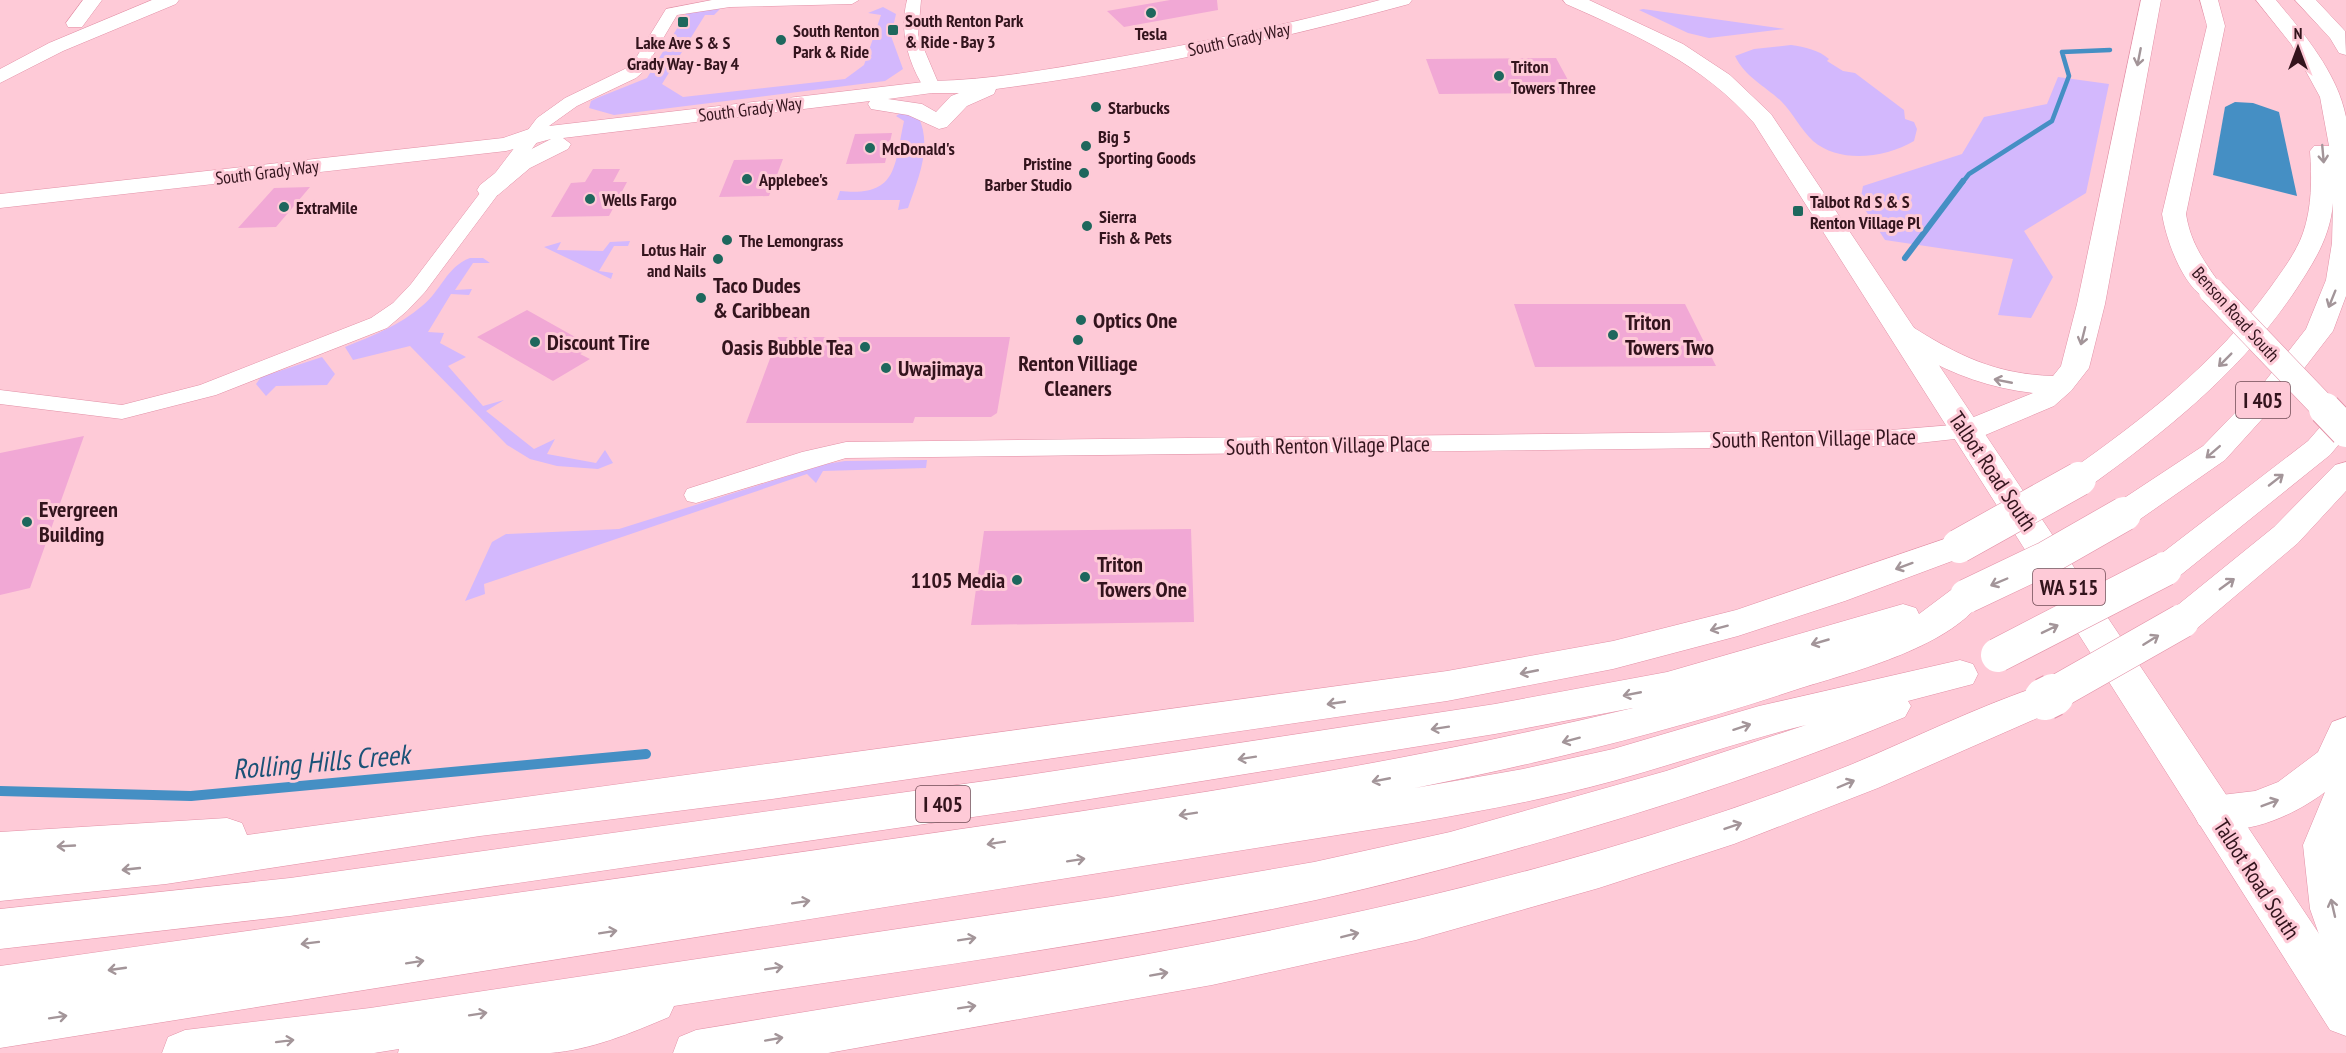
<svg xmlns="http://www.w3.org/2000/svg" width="2346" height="1053" viewBox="0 0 2346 1053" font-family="'PT Sans Narrow',sans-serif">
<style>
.green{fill:#d3b8fd}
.water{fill:#458fc4}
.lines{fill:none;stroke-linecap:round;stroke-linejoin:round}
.stream-far2{stroke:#458fc4;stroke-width:4.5}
.stream-far1{stroke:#458fc4;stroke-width:6}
.stream{stroke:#458fc4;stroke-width:10}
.building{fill:#f1a8d5}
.minor-casing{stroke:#e290a6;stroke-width:1}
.tertiary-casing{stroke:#e290a6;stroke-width:1}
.primary-casing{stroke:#e290a6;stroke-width:1}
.motorway-casing{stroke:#e290a6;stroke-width:1}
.minor{fill:#fff;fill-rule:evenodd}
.tertiary{fill:#fff;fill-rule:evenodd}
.primary{fill:#fff;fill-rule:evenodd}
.motorway{fill:#fff;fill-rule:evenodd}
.tertiary-bridge-far1-casing{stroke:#e290a6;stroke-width:27;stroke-linecap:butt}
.tertiary-bridge-casing{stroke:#e290a6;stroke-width:34;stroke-linecap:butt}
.motorway-bridge-far1-casing{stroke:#e290a6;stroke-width:35;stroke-linecap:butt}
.motorway-bridge-casing{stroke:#e290a6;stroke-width:44;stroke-linecap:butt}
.tertiary-bridge-far1{stroke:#fff;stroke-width:26}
.tertiary-bridge{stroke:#fff;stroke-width:32}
.motorway-bridge-far1{stroke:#fff;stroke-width:34}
.motorway-bridge{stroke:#fff;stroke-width:42}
.oneway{stroke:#a39599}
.poi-dot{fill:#1e675d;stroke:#fecad7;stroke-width:2}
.labels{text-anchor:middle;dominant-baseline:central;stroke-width:6;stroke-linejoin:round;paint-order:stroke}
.far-poi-label{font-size:18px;font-weight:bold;fill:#33141d;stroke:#fecad7;text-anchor:start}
.far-street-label{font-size:18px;fill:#33141d;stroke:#fecad7}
.shield{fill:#fecad7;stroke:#704b55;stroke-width:1.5}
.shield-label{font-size:21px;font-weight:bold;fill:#33141d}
.poi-label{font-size:22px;font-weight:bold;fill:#33141d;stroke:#fecad7;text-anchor:start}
.street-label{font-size:22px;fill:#33141d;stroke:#fecad7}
.near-water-label{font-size:28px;font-style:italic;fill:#1b5277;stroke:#fecad7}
</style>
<rect width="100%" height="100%" fill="#fecad7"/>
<!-- green -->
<path class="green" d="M719,7l1,2 -6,6h-9l-43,69 21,13 162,-18 19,-14 17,-50 -13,-2 15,-6 13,7 -5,22 12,33 -18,12 -271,34 -25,-7 2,-7 6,-3 50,-20 40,-66z
M1639,10l4,-1 142,20 -76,9 -21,-5z
M1791,45c14,2 28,5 38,14l-2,2 16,10 12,2 49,37 1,9 9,3 3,7 -3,12c-29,17 -74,23 -101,0 -12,-11 -20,-28 -32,-40 -16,-15 -36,-24 -46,-45l19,-7z
M2058,77l51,7 -23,109 -62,38 29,46 -22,41 -33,-3 15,-56 -128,-19 -25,-38 3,-16 99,-32 22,-37 63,-13z
M905,110l13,6c15,30 0,63 -10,92l-10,2 2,-10h-63l3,-9c58,6 54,-24 64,-70l-8,-5z
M630,241l-2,5h-14l-15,25 14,2 -2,6 -67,-32 17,-5 -4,8 46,1 7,-9z
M470,258h13l7,5h-17l-18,27 17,-1 -3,6 -18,-1 -23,38 16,1 -4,10 26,14 -18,9 35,40 21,-6 -18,11 48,38 21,-10 -8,15 49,9 9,-13 8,13 -15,6 -41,-3 -27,-7 -23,-14 -97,-99 -57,14 -8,-13c27,-11 55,-22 77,-41 20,-16 24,-39 48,-48z
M322,357l13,17 -8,11 -51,1 -10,10 -10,-12 5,-7z
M927,460l-1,8 -103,3 -7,12 -9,-9 -323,110 1,10 -20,7 27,-59 14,-8 113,-5 207,-65 19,-3z"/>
<!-- water -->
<path class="water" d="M2235,102l18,1 26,9 18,84 -84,-21 12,-68z"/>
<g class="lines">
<!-- stream-far2 -->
<path class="stream-far2" d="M1962,183l7,-9 83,-53 17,-45 -7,-24 48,-2"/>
<!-- stream-far1 -->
<path class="stream-far1" d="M1905,258l58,-77"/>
<!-- stream -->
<path class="stream" d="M0,791l191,5 455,-42"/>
</g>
<!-- building -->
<path class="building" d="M1170,0h47l1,10 -94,17 -17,-16z
M1556,58l19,35 -136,1 -13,-35z
M892,133l-7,30 -39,1 9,-30z
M783,159l-14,37 -50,1 15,-37z
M593,169h27l-7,13h14l-18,34 -58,1 20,-34 14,-1z
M310,187l-34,40 -38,1 36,-40z
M1514,304h171l31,62 -181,1z
M527,310l66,37 -13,7 10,5 -37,22 -76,-44z
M778,337h232l-13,76 -6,4h-76l-2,6h-167z
M84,436l-54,152 -30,7v-142z
M1191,529l3,93 -223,3 13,-94z"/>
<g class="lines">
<defs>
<path id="minor" d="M712,0h147l-7,4 -122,3 -53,8 -34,57 -7,6 -59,28 -28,20 -124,166 -18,19 -20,17 -171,67 -94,24 -122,-15v-14l122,15 78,-20 171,-67 22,-15 18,-19 126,-166 28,-20 66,-32 35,-57z
M907,0h14l-3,35 22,52 -2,4h-12c-18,-28 -27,-59 -19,-91z
M1965,424l8,3 4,5 -4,5 -82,9 -1045,12 -150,45 -9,-2 -3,-6 3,-6 115,-37 44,-10 1045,-12z"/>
<path id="tertiary" d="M83,0h19l-20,27h-14l-2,-4z
M2200,0h18l7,26 -39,188c5,32 21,51 39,77l-4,5c-6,2 -13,4 -19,0 -21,-15 -36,-57 -40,-82l45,-188z"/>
<path id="primary" d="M152,0h27l-3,4 -113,47 -63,32v-14l49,-26z
M1380,0h32l-3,4c-135,37 -274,67 -413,85l-2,5 -27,12 -20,21 -8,2 -31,-14 -37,-6 -3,-5 2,-3 -307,37 8,6 -3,5 -38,19 -32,27 -9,2 -9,-2 -3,-5 3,-5 34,-27 37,-19 -45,12 -506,57v-14l503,-56 29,-10 400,-47c59,-1 118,-12 176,-22 92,-16 183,-35 272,-59zM932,93h27l-8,3 -15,16 -14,-8 -34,-5z
M1563,0h26l94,44 47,31 41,39 575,860v62l-16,-6 -576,-907c-51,-59 -118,-88 -188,-119z"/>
<path id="motorway" d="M2141,0h20l-56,304 -16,64 -18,23 -17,15 -78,33 -11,3 -11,-3 -4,-7 4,-7 79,-32c-43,-5 -79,-18 -116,-39 -10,-6 -23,-12 -30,-22l4,-6 10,-2 10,2c48,30 84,48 142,50l8,-10 16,-62z
M2256,0h20c28,34 61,72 70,117v179l-13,35 -51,66 -57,63 -89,62 -12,3 -12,-3 -4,-8 4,-8 91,-60 59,-61 44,-56 20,-49 6,-37 1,-40c-3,36 -21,62 -40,91 -54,79 -127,137 -203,192l-11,4 -11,-4 -5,-7 5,-7c75,-53 148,-109 202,-184 12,-17 26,-35 33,-55 9,-26 9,-55 7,-82l4,-5h15l-9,-49 -29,-53z
M2295,0h21l29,31 1,24 -7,-2 -9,-15z
M2346,407v29l-16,19 -153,123 -12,3 -12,-3 -5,-9 5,-9 155,-119 27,-31z
M2346,462v29l-48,52 -103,87 -13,4 -13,-4 -5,-9 5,-9 105,-85 61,-62z
M1959,534l12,4 5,8 -5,8 -126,47 -107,35 -125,33 -166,32 -675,98 -292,37 -314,48 -166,17v-69l227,-14 15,5 5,12 1200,-164 166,-30 123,-31z
M1967,583l12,4 5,9c-27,49 -131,76 -183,92 -126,42 -255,74 -386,100l108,-19 90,-20 146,-43 201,-46 13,4 5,10 -5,10 -65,17 3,5 -6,11c-108,45 -218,82 -330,115 -86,25 -172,49 -259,68 -212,45 -428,72 -642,106l-5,11c-38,16 -78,33 -119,36 -50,0 -102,0 -152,0l1,-4 -25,4h-212l6,-16 17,-7 185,-22 741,-111 203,-35 136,-30 216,-61 140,-46c-65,16 -128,38 -193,56 -65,18 -133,30 -200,42l-1413,225v-82c288,-41 576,-81 864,-123 258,-37 515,-74 769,-135l-138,26 -467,75 -738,107 -290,33v-40l290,-31 738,-103 467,-71 172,-32 236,-68 13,4 3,6 36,-27z
M2045,684l13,5 6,10 -6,10 -180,79 -144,56 -135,44 -183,52 -204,45 -384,68h-155l6,-16 17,-7c303,-51 607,-93 902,-179 85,-25 170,-53 252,-86 65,-27 128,-59 195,-81z
M2346,717v268l-16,-6 -6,-15 -2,-21 -12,-34 -7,-64 22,-53c-33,25 -86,48 -126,33l-6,-12 6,-12 14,-5 42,-5 23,-9 40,-30 14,-30z"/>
</defs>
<!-- minor casing -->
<use href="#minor" class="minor-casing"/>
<!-- tertiary casing -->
<use href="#tertiary" class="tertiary-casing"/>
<!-- primary casing -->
<use href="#primary" class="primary-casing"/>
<!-- motorway casing -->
<use href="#motorway" class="motorway-casing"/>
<!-- minor -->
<use href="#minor" class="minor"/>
<!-- tertiary -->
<use href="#tertiary" class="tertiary"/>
<!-- primary -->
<use href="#primary" class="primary"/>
<!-- motorway -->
<use href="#motorway" class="motorway"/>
<defs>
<path id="tertiary-bridge-far1" d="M2212,291l115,120"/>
<path id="tertiary-bridge" d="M2325,409l21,22"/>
<path id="motorway-bridge-far1" d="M1959,546l120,-67
M1967,596l80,-38 77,-44
M1998,655l167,-86
M2050,696l132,-75"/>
<path id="motorway-bridge" d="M2045,699l8,-4"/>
</defs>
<!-- tertiary-bridge-far1 casing -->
<use href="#tertiary-bridge-far1" class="tertiary-bridge-far1-casing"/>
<!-- tertiary-bridge casing -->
<use href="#tertiary-bridge" class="tertiary-bridge-casing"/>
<!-- motorway-bridge-far1 casing -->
<use href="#motorway-bridge-far1" class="motorway-bridge-far1-casing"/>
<!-- motorway-bridge casing -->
<use href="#motorway-bridge" class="motorway-bridge-casing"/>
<!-- tertiary-bridge-far1 -->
<use href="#tertiary-bridge-far1" class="tertiary-bridge-far1"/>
<!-- tertiary-bridge -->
<use href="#tertiary-bridge" class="tertiary-bridge"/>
<!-- motorway-bridge-far1 -->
<use href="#motorway-bridge-far1" class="motorway-bridge-far1"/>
<!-- motorway-bridge -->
<use href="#motorway-bridge" class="motorway-bridge"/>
</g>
<!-- one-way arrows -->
<defs><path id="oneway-shaft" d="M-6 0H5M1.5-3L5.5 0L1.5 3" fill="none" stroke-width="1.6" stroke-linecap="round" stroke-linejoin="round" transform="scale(1.5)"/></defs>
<g class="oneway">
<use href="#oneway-shaft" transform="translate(2139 57) rotate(101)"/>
<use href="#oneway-shaft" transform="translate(2323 154) rotate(85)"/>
<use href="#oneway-shaft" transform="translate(2332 299) rotate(112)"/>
<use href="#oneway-shaft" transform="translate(2083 336) rotate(104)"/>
<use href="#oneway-shaft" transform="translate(2225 360) rotate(135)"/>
<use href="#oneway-shaft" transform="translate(2003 381) rotate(-169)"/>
<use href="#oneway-shaft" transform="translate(2213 452) rotate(139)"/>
<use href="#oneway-shaft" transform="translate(2276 480) rotate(-38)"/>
<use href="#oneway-shaft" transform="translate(1904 566) rotate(160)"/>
<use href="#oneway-shaft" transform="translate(1999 582) rotate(157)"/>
<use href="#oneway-shaft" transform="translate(2227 584) rotate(-36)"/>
<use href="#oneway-shaft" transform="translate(1719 628) rotate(165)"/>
<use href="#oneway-shaft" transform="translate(2050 629) rotate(-26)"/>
<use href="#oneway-shaft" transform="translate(2151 640) rotate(-32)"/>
<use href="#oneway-shaft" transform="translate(1820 642) rotate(164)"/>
<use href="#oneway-shaft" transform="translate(1529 672) rotate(169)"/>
<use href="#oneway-shaft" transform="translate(1632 694) rotate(169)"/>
<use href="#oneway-shaft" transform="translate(1336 703) rotate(172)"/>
<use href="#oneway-shaft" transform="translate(1742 727) rotate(-18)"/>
<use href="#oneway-shaft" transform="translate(1440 728) rotate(171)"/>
<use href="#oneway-shaft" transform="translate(1571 740) rotate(165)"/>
<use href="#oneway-shaft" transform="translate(1247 758) rotate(171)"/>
<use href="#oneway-shaft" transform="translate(1381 780) rotate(169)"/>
<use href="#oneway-shaft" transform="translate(1846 784) rotate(-23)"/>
<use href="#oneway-shaft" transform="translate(2270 803) rotate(-21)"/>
<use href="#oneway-shaft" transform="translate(1188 814) rotate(171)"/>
<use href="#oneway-shaft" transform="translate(1733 826) rotate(-19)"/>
<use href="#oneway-shaft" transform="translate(996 843) rotate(171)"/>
<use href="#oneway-shaft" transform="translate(66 846) rotate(177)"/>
<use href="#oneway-shaft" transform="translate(1076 860) rotate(-9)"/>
<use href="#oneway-shaft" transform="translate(131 869) rotate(174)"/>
<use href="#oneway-shaft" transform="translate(801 902) rotate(-9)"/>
<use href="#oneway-shaft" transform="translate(2333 908) rotate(-103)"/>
<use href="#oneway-shaft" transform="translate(608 932) rotate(-9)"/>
<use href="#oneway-shaft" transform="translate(1350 935) rotate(-14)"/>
<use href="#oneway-shaft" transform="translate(967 939) rotate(-9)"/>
<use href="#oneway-shaft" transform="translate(310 943) rotate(173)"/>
<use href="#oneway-shaft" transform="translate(415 962) rotate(-9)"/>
<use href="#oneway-shaft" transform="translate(774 968) rotate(-9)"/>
<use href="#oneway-shaft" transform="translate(117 969) rotate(172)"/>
<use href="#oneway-shaft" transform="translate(1159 974) rotate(-10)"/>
<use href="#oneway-shaft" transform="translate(967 1007) rotate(-9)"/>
<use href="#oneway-shaft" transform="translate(478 1014) rotate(-9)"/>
<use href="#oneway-shaft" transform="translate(58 1017) rotate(-9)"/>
<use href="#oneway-shaft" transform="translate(774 1039) rotate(-10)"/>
<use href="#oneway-shaft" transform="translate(285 1041) rotate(-7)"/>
</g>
<!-- markers -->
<g class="poi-dot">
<circle cx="1151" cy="13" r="6"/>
<rect x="677" y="16" width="12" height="12" rx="3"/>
<rect x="887" y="24" width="12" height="12" rx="3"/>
<circle cx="781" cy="40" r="6"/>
<circle cx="1499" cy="76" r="6"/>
<circle cx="1096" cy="107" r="6"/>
<circle cx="1086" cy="146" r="6"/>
<circle cx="870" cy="148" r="6"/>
<circle cx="1084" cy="173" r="6"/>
<circle cx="747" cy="179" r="6"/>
<circle cx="590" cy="199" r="6"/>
<circle cx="284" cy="207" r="6"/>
<rect x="1792" y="205" width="12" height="12" rx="3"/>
<circle cx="1087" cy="226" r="6"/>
<circle cx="727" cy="240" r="6"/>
<circle cx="718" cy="259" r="6"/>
<circle cx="701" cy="298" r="6"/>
<circle cx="1081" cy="320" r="6"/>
<circle cx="1613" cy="335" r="6"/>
<circle cx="1078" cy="340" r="6"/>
<circle cx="535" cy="342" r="6"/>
<circle cx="865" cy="347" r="6"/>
<circle cx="886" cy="368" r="6"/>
<circle cx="27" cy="522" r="6"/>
<circle cx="1085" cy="577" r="6"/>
<circle cx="1017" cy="580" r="6"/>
</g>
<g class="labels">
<!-- far-poi labels -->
<g class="far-poi-label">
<text x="905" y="20">South Renton Park<tspan x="905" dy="21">&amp; Ride - Bay 3</tspan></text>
<text x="793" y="30">South Renton<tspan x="793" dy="21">Park &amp; Ride</tspan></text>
<text x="1151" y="33" text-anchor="middle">Tesla</text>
<text x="683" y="42" text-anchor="middle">Lake Ave S &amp; S<tspan x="683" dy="21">Grady Way - Bay 4</tspan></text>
<text x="1511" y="66">Triton<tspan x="1511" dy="21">Towers Three</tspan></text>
<text x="1108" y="107">Starbucks</text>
<text x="1098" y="136">Big 5<tspan x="1098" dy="21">Sporting Goods</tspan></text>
<text x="882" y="148">McDonald's</text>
<text x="1072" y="163" text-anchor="end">Pristine<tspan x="1072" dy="21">Barber Studio</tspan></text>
<text x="759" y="179">Applebee's</text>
<text x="602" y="199">Wells Fargo</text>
<text x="1810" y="201">Talbot Rd S &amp; S<tspan x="1810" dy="21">Renton Village Pl</tspan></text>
<text x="296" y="207">ExtraMile</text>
<text x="1099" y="216">Sierra<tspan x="1099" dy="21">Fish &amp; Pets</tspan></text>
<text x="739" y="240">The Lemongrass</text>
<text x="706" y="249" text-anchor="end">Lotus Hair<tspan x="706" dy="21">and Nails</tspan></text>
</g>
<!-- far-street labels -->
<g class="far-street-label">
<text transform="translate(1239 39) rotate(-12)">South Grady Way</text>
<text transform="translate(750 109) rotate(-7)">South Grady Way</text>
<text transform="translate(267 172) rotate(-7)">South Grady Way</text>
<text transform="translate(2236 314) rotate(48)">Benson Road South</text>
</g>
<!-- shield labels -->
<g class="shield">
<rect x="2236" y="382" width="54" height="36" rx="4.5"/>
<rect x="2033" y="569" width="72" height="36" rx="4.5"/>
<rect x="916" y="786" width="54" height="36" rx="4.5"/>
</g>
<g class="shield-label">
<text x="2263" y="400">I 405</text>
<text x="2069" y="587">WA 515</text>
<text x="943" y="804">I 405</text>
</g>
<!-- poi labels -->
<g class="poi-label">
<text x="713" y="285">Taco Dudes<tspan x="713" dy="25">&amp; Caribbean</tspan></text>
<text x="1093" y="320">Optics One</text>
<text x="1625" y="322">Triton<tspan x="1625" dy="25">Towers Two</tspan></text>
<text x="547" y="342">Discount Tire</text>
<text x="853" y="347" text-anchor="end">Oasis Bubble Tea</text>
<text x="1078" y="363" text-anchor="middle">Renton Villiage<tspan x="1078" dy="25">Cleaners</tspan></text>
<text x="898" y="368">Uwajimaya</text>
<text x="39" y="509">Evergreen<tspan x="39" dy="25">Building</tspan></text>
<text x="1097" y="564">Triton<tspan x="1097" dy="25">Towers One</tspan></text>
<text x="1005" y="580" text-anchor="end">1105 Media</text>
</g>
<!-- street labels -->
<g class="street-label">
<text transform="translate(1814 438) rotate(-1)">South Renton Village Place</text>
<text transform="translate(1328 445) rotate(-1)">South Renton Village Place</text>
<text transform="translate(1993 471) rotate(56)">Talbot Road South</text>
<text transform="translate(2257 879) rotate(57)">Talbot Road South</text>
</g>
<!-- near-water labels -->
<g class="near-water-label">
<text transform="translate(321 761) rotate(-5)">Rolling Hills Creek</text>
</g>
</g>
<!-- north arrow -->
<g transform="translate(2298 48)" stroke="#fecad7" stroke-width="4.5" paint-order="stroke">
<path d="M0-4.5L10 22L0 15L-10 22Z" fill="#33141d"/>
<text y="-9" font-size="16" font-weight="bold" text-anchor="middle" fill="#33141d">N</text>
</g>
</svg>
